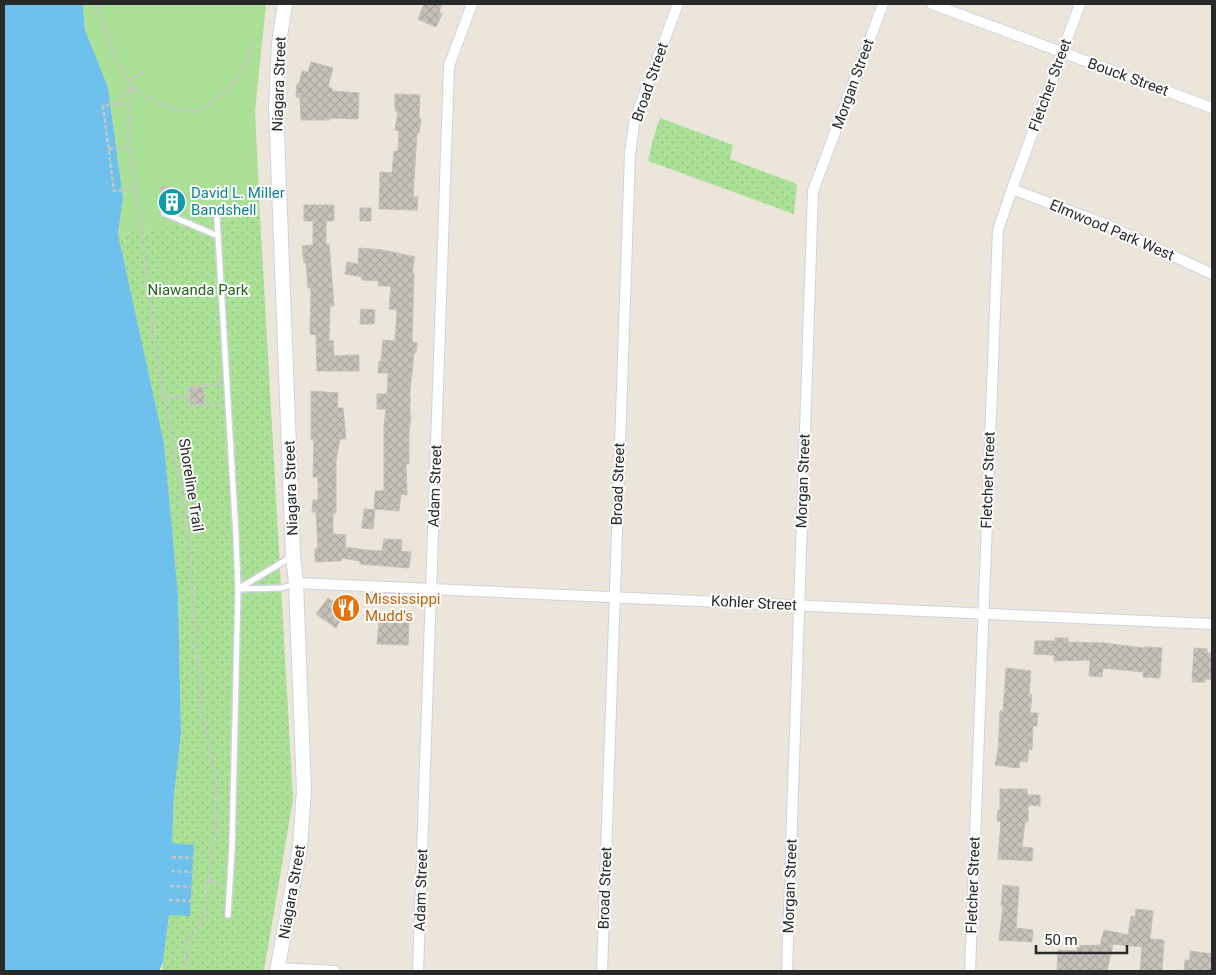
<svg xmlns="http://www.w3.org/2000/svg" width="1216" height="975" viewBox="0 0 1216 975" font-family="Roboto,sans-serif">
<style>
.grass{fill:#aae197}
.park{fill:url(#park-dots)}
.water{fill:#6ec0ed}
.building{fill:url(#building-cross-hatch);stroke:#c6c1b4}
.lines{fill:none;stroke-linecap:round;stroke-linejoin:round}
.service-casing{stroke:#d0d2e2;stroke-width:8}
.minor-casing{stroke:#d0d2e2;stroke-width:12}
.secondary-casing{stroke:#d0d2e2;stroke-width:16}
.path{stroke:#c7c7c7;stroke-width:2.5;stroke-dasharray:4 2.5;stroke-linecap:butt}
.service{stroke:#fff;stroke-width:5}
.minor{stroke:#fff;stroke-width:10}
.secondary{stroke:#fff;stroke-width:14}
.labels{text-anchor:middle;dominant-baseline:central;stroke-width:4;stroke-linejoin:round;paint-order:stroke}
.street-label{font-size:15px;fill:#292929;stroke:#fff}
.culture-label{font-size:15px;fill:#0d838f;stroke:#fff;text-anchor:start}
.park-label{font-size:15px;fill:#23641a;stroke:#fff}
.food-label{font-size:15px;fill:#c56008;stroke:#fff;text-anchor:start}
</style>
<defs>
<pattern id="park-dots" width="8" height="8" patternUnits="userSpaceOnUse" patternTransform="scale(1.25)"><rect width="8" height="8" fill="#aae197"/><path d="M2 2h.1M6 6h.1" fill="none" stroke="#92c182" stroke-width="1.8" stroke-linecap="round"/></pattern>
<pattern id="building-cross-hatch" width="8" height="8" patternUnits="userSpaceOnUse" patternTransform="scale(1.25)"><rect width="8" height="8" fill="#c6c2ba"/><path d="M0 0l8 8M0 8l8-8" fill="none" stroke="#aaa7a0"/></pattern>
</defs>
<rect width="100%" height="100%" fill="#ebe5da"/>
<!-- grass -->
<path class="grass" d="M83,4h183l-11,107 5,104 -142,19 5,-36 -15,-111 -23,-57z"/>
<!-- park -->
<path class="park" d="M660,118l73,27 -3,14 67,25 -3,30 -146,-53 5,-22z
M260,215l33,584 -29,172h-102l7,-56h21l4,-70 -22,-1 2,-48 7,-63 -3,-139 -14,-151 -46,-209z"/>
<!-- water -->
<path class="water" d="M4,4h79l2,26 23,57 15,111 -5,36 46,209 14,151 3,139 -7,63 -2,47 22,2 -4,71 -21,-1 -6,47 -4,9h-155z"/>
<!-- building -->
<path class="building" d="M424,4h18l-3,8 3,2 -6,13 -18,-8z
M311,62l22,6 -5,19 4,1v3l27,2 -1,26 -28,-1v2h-29l-1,-22 -4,-1 1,-13h2l3,-13 6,1z
M395,94l25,1 -1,24h2l-2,14h-2l-4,64h5l-1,13 -38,-1 1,-37 12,1 2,-22h4l1,-20 -4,-1 3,-19h-3z
M161,187h10l9,3 7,6 -16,14 -6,-3z
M304,205h30v16h-8v23h3l5,62h-4l-1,35 4,-1 1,16 25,-1v16h-42l-1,-36 -6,-1 1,-46h-3l-2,-25h-2l-2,-17 11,-1v-24h-9z
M360,208h11v13h-11z
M359,248l24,2 32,7 -3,16h2l-2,69 5,1 -1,10h-2l-4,37v25h1l-2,18v31h-3l1,31 -6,-1 -2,17 -25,-2 1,-18h9v-65l2,-17h-9v-15h10l1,-21h-10l1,-12 2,1 2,-22 12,1 2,-31 -8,-1 2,-23h-13l1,-5 -17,-1v-3l-17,-3 2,-12 11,2z
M361,309l14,1 -1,14h-14z
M203,387l2,17h-14l-1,-16z
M311,391l27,2 -1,15h6l3,31h-6l-4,21v53h-3v21l13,1 -1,12 19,3 18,1 2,-12 18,1 -1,11 10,1 -2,16 -49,-4v-3l-19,-3v3l-26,1v-14h3l-2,-36h-4l1,-12h5v-23h-5l1,-37h-3z
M364,509l11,1 -2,19 -11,-1z
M328,598l14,11v9l-6,10 -20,-14z
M379,621l30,2 -1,22 -31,-1z
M1055,638h13v4l36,1 40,5v-1l18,1 -2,30 -17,-1v-5l-40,-4 -1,9 -13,-1 1,-16 -36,1v-6l-20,-1 1,-13h20z
M1194,648l13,1v4h5v26h-7v3h-13z
M1006,668l25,3 -2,23 3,1 -2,18h8l-1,13h-4l-1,24 -3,-1 -2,13 -7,-1 -1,7 -24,-3 3,-14 2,-40h3z
M1000,789h27v6h13v11l-12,-1v17h-3l-3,25 11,1 -1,13 -34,-2 3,-38h-4l1,-11h2z
M1003,885l16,2 -3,41 17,2 -1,12 -33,-2 4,-34h-2z
M1136,909l17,2 -3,28 14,1 -2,31h-22l2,-24 -29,-3 -6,27h-50l1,-21 19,1v-5l23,-1 4,-15 24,5 3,-19 4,1z
M1190,951l22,3v17h-28l1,-11h5z"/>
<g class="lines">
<defs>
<path id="service" d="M164,213l54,23
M217,219l19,317 2,53 -6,259 -4,67
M238,589l53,-32
M239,589l43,-1 12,-4"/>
<path id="minor" d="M932,4l280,104
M1012,189l95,36 105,49
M296,583l916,41
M278,968l57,3
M418,971l31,-905 23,-62
M602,971l28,-817 4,-30 5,-16 39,-104
M787,971l26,-780 70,-187
M970,971l28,-741 14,-41 68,-185"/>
<path id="secondary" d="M277,971l23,-124 4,-57 -8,-207 -3,-27 -17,-449 3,-64 6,-39"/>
</defs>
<!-- service casing -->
<use href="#service" class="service-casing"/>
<!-- minor casing -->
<use href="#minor" class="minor-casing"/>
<!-- secondary casing -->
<use href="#secondary" class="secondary-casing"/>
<!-- path -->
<path class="path" d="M99,4l3,19 11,29 19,35 -4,46 19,140 6,61 35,199 13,176 12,54 5,41 -14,112 -5,10 -12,15 -1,30
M129,80l18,-10
M117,103l13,3
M109,149l20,-3
M136,189l-22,2 -11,-85 14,-3 15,-16c18,12 43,26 66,25 29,-20 49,-37 55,-72
M221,384l-33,3 2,19 31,-3
M165,398l24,-1
M172,857l21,1
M171,871l21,1
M209,881l14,2
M170,886l21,1
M169,900l22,1
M217,971h3"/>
<!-- service -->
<use href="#service" class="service"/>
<!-- minor -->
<use href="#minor" class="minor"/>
<!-- secondary -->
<use href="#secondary" class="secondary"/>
</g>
<!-- icons -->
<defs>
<symbol id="building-disc" viewBox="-11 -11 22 22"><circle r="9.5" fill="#0f9aa8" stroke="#fff"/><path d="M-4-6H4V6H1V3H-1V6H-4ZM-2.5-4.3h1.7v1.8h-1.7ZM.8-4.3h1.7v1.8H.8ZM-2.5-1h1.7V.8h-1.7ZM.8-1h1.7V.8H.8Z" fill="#fff"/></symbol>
<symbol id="restaurant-disc" viewBox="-11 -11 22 22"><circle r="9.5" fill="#e8710a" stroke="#fff"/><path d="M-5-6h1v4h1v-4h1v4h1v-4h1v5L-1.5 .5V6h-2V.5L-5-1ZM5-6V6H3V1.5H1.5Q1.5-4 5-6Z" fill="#fff"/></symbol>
</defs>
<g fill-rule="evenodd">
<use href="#building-disc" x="156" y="186" width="32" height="32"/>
<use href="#restaurant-disc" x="330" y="592" width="32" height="32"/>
</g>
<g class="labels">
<!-- street labels -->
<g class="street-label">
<text transform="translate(1128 77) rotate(20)">Bouck Street</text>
<text transform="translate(650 82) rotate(-71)">Broad Street</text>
<text transform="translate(279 84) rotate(-88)">Niagara Street</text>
<text transform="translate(853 84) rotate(-70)">Morgan Street</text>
<text transform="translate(1050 85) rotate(-70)">Fletcher Street</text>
<text transform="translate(1112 230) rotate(23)">Elmwood Park West</text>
<text transform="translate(988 480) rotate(-88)">Fletcher Street</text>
<text transform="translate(803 481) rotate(-88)">Morgan Street</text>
<text transform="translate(618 484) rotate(-88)">Broad Street</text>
<text transform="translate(191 485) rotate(81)">Shoreline Trail</text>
<text transform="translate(435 486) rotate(-88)">Adam Street</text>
<text transform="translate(291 488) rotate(-92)">Niagara Street</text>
<text transform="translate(754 603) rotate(3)">Kohler Street</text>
<text transform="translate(973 885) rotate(-88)">Fletcher Street</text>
<text transform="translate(790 886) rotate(-88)">Morgan Street</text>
<text transform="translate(605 888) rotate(-88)">Broad Street</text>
<text transform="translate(421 890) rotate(-88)">Adam Street</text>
<text transform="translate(292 892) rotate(-80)">Niagara Street</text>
</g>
<!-- culture labels -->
<g class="culture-label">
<text x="191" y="193">David L. Miller<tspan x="191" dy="17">Bandshell</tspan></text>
</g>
<!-- park labels -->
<g class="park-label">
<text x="198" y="290">Niawanda Park</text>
</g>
<!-- food labels -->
<g class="food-label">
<text x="365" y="599">Mississippi<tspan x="365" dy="17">Mudd's</tspan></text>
</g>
</g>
<!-- border -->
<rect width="1216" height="975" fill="none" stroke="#292929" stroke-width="10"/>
<!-- scale -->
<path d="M1036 945v8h91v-8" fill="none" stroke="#292929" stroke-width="2.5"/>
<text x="1044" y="945" font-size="15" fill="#292929" stroke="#ffffff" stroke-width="4" paint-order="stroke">50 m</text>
</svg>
